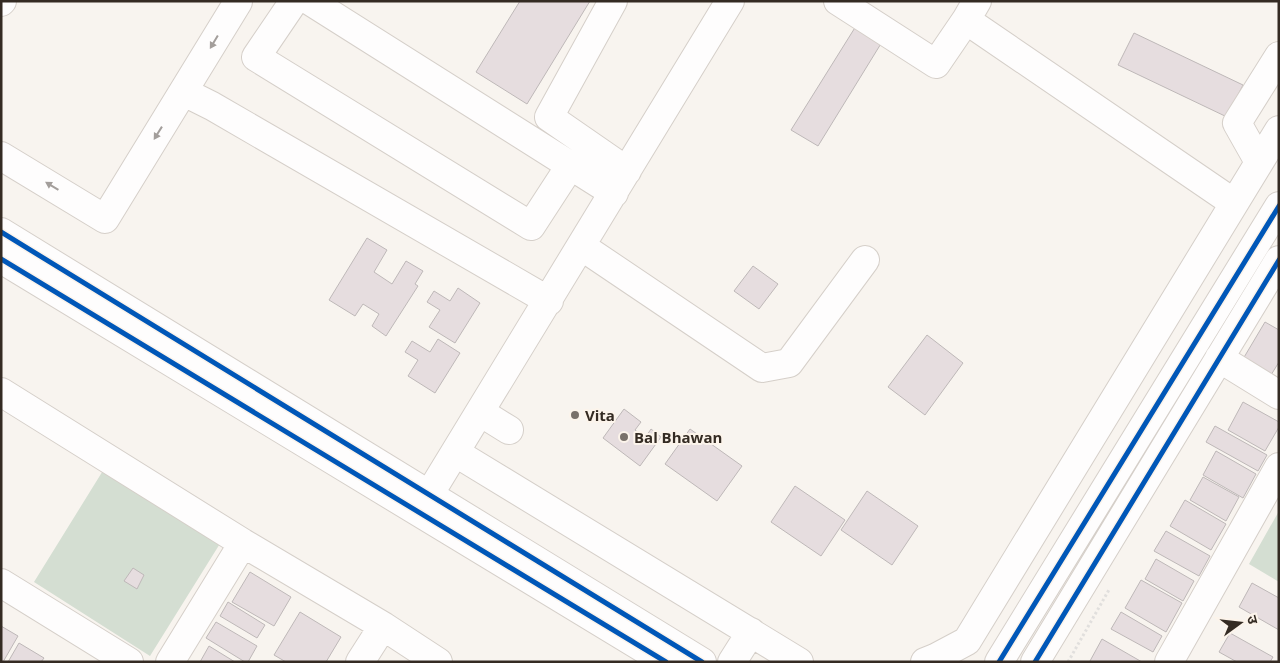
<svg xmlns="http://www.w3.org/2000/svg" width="1280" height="663" viewBox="0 0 1280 663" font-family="'Open Sans','Noto Sans Devanagari',sans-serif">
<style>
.green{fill:#d4ded2}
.building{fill:#e6dddf;stroke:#beb8b8}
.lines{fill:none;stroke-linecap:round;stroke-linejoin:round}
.minor-casing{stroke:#d5cfc9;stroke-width:30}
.path{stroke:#e1dfdd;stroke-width:3;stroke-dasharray:2.5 2.5;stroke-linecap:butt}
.minor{stroke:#fefdfd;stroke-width:28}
.cycleway-casing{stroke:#fcf4eb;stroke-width:8}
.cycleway{stroke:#0057b8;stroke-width:5}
.oneway{fill:#a39e9b}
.poi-dot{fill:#79716a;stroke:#fcf4eb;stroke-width:2}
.labels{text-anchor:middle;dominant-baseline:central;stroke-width:4;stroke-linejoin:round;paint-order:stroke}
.poi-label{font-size:15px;font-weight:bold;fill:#342b23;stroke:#fcf4eb;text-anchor:start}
</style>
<rect width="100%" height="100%" fill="#f8f4ef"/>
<!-- green -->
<path class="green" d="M104,469l117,73 -71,114 -116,-74z
M1279,511v71l-30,-18z"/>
<!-- building -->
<path class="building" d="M520,1h70l-63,103 -51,-32z
M856,26l26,16 -64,104 -27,-16z
M1134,33l109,52 -16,32 -109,-52z
M367,238l20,12 -13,22 18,12 14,-23 17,10 -8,13 3,2 -32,50 -14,-10 7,-12 -16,-10 -8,12 -26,-16z
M753,266l25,18 -19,25 -25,-18z
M458,288l22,15 -25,40 -26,-16 11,-17 -13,-8 7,-11 16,10z
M1265,322l14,8v32l-8,13 -28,-16z
M927,335l36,28 -38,52 -37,-28z
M438,339l22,14 -25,40 -27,-17 10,-16 -13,-8 7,-11 18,11z
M1243,402l36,20v5l-14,24 -37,-21z
M624,409l17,13 -6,8 10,8 6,-9 10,8 -21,29 -37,-28z
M1215,426l52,29 -9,16 -52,-29z
M690,429l52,37 -25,35 -52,-37z
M1216,451l40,23 -13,24 -40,-23z
M1203,477l36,20 -13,24 -36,-21z
M795,486l50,34 -24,36 -50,-34z
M867,491l51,35 -26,39 -51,-35z
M1185,500l41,24 -15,26 -41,-24z
M1166,531l44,25 -11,20 -45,-25z
M1156,559l38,22 -11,20 -38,-22z
M133,568l11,7 -7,14 -13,-8z
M250,572l41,25 -17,29 -42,-24z
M1141,580l41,23 -16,29 -41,-24z
M1252,583l27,15v32l-40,-23z
M228,602l37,23 -8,13 -37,-22z
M300,612l41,25 -15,25h-40l-12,-7z
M1121,612l41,24 -9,16 -42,-23z
M216,622l41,24 -9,16h-3l-39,-24z
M1,626l17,10 -15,26h-2z
M1230,633l43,24 -3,5h-33l-18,-10z
M1102,639l40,23h-50l-2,-1z
M19,643l25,15 -3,4h-33z
M209,646l26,16h-35z"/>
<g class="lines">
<defs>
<path id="minor" d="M294,1l-38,56 275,169 39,-60
M310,1l304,192
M613,1l-64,116 78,54
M838,1l98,63 30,-44
M977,1l-11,19 268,183
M1,2l1,-1
M184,92l28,14 337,195
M1,156l104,63 133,-217 -1,-1
M1259,162l-22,-39 42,-67
M1,232l701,430
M581,246l181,122 27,-5 76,-103
M1,259l665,403
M1219,358l60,37
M1,392l242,151 140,83 55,36
M480,412l29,18
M456,453l343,209
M421,508l309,-507
M1,583l128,79
M170,662l73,-119
M360,662l23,-36
M732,662l19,-30
M925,662l10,-4 32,-17 312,-511
M999,662l280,-456
M1035,662l244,-402
M1169,662l110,-195"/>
</defs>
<!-- minor casing -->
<use href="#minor" class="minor-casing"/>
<!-- path -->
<path class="path" d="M1068,662l42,-74"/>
<!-- minor -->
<use href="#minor" class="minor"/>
<defs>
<path id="cycleway" d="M1,232l701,430
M1,259l665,403
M999,662l280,-456
M1035,662l244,-402"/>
</defs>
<!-- cycleway casing -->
<use href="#cycleway" class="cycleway-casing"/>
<!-- cycleway -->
<use href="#cycleway" class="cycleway"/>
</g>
<!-- one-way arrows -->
<defs><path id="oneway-solid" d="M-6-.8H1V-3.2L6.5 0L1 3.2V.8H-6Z" transform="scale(1.25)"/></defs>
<g class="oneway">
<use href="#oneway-solid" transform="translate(214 42) rotate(121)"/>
<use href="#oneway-solid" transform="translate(158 133) rotate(122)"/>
<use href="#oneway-solid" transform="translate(52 186) rotate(-149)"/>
</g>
<!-- markers -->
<g class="poi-dot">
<circle cx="575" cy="415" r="5"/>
<circle cx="624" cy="437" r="5"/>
</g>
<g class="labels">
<!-- poi labels -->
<g class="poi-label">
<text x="585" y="415">Vita</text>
<text x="634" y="437">Bal Bhawan</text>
</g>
</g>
<!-- border -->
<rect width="1280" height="663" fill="none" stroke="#342b23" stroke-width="5"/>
<!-- north arrow -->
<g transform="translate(1240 623) rotate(75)" stroke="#fcf4eb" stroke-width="4" paint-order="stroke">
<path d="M0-4L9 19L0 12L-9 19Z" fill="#342b23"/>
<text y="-8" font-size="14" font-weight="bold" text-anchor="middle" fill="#342b23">उ</text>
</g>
</svg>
